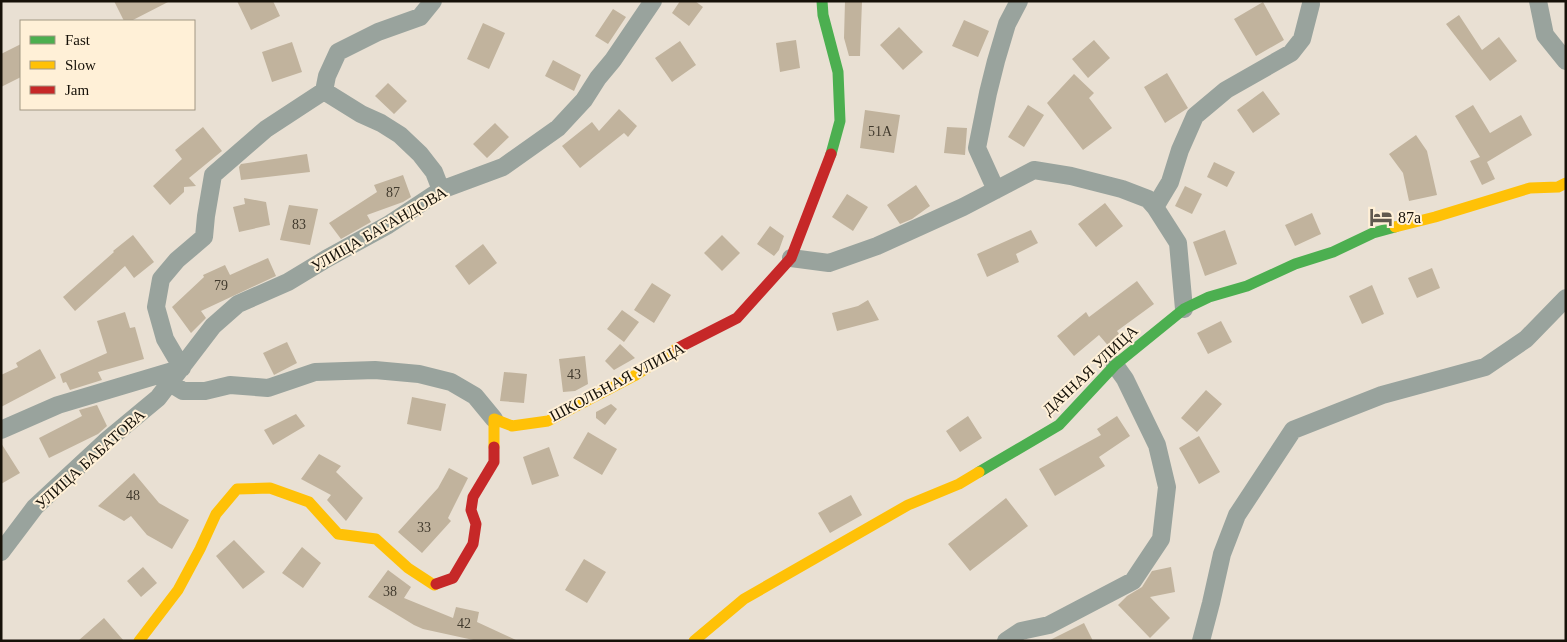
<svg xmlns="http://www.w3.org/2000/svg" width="1567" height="642" viewBox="0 0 1567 642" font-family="'Times New Roman',serif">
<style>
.building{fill:#c1b39d}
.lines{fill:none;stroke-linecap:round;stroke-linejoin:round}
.street{stroke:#99a39d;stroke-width:18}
.fast{stroke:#4caf50;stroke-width:11}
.slow{stroke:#ffc107;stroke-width:11}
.jam{stroke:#c62828;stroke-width:11}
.labels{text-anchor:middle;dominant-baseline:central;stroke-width:4;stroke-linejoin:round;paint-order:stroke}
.number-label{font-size:14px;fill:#413a2d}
.poi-label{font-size:16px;fill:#161108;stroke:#fff0d7;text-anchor:start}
.street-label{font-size:16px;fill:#161108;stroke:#fff0d7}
</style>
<rect width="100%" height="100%" fill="#e9e0d3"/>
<!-- building -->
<path class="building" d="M114,1h56l-39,20h-7z
M237,1h36l7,15 -29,14z
M680,1h15l8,6 -14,19 -17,-13z
M845,1h17l-2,55h-11l-5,-18z
M1263,2l21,38 -28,16 -22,-37z
M613,9l13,8 -18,27 -13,-8z
M1459,15l23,35 17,-13 18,24 -27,20 -44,-57z
M964,20l25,11 -11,26 -26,-11z
M483,23l22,10 -16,36 -22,-10z
M899,27l24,25 -20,18 -23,-25z
M796,40l4,28 -20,4 -4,-29z
M1094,40l16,18 -22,20 -16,-19z
M680,41l16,24 -24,17 -17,-24z
M292,42l10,30 -30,10 -10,-30z
M21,44v33l-20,10v-33z
M553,60l28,15 -7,16 -29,-15z
M1167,73l21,35 -23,15 -21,-36z
M1074,74l20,19 -5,5 23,30 -29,22 -36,-47z
M388,83l19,18 -13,13 -19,-18z
M1263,91l17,23 -27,19 -16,-23z
M1028,105l16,10 -20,32 -16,-10z
M1473,105l17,28 31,-18 11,20 -45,27 8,17 -13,6 -12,-24 10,-4 -25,-41z
M619,109l18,17 -9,11 -4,-4 -44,35 -18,-22 30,-24 7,9z
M865,110l35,5 -6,38 -34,-5z
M495,123l14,14 -22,21 -14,-14z
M203,127l19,24 -33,27 7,8 -12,1v5l-14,13 -17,-19 29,-27 -7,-9z
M947,127l20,1 -2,27 -21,-2z
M1416,135l11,16 10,44 -28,6 -6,-28 -14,-19z
M307,154l3,18 -69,8 -2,-13 2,-3z
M1214,162l21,10 -8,15 -20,-10z
M403,175l8,22 -8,5 -36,13 4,7 -30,17 -12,-16 48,-31 -3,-7z
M916,185l14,21 -18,13 -12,5 -13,-19z
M1185,186l17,8 -10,20 -17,-8z
M847,194l21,13 -15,24 -21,-14z
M244,198l22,4 4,23 -31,7 -6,-25 12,-3z
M1105,203l18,23 -27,21 -18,-23z
M289,205l29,4 -8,36 -30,-5z
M1312,213l9,21 -26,12 -10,-21z
M770,226l14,10 -5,14 -5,6 -17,-12z
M1031,230l7,13 -22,11 3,8 -32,15 -10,-23z
M1225,230l12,34 -32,12 -12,-34z
M133,235l21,27 -20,16 -9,-12 -50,45 -12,-14 51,-45 -1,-1z
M722,235l18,18 -18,18 -18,-18z
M483,244l14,19 -28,22 -14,-19z
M268,258l8,18 -75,35 5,7 -15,15 -19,-26 32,-30 -1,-2 22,-10 5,10z
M1432,268l8,20 -23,10 -9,-20z
M1137,281l17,23 -37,27 6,8 -12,10 -12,-14 -25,21 -17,-20 29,-24 3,5z
M652,283l19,12 -17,28 -20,-13z
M1372,285l12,29 -22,10 -13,-28z
M868,300l11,20 -42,11 -5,-18 26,-7z
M622,310l17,12 -15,20 -17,-13z
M125,312l5,16 5,-1 9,32 -46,13 4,8 -32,10 -4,-8 -3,1 -3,-9 47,-21 -10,-32z
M1221,321l11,21 -24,12 -11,-21z
M287,342l10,21 -23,12 -11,-22z
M620,344l15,14 -21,12 -9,-9z
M40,349l16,29 -55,29v-32l17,-8 -2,-4z
M585,356l3,28 -13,7 -12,1 -4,-33z
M504,372l23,2 -3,29 -24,-2z
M1206,390l16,14 -25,28 -16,-14z
M412,397l34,7 -5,27 -34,-7z
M611,404l6,5 -12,16 -9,-7v-6z
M97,405l10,21 -9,8 -49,24 -10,-20 43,-22 -3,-6z
M296,414l9,12 -32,19 -9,-15z
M968,416l14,22 -22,14 -14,-21z
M1117,416l13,20 -31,21 6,9 -50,30 -16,-27 62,-34 -4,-6z
M588,432l29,17 -15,26 -29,-17z
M1199,436l21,36 -21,12 -20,-36z
M1,443l19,30 -19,11z
M549,447l10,29 -27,9 -9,-28z
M319,454l22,12 -5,6 27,26 -17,23 -19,-21 4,-5 -30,-16z
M449,468l19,10 -20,40 3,3 -29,32 -24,-21 40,-44z
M134,473l25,30 30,17 -17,29 -25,-14 -16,-19 -7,5 -26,-15z
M851,495l11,20 -32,18 -12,-20z
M1006,498l22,28 -58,45 -22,-27z
M234,540l31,32 -22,17 -27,-33z
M302,547l19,16 -18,25 -21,-15z
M584,559l22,13 -19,31 -22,-13z
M143,567l14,16 -16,14 -14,-16z
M1171,567l4,25 -25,5 20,21 -20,20 -32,-33 9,-9 15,-9 10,-16z
M388,570l23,17 -7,11 49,20 3,-11 23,5 -2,10 41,19h-40l-55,-12 -9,-4 -46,-28z
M104,618l20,23h-46z
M1084,623l9,18h-45z"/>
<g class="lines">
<!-- street -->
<path class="street" d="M1538,1l7,34 21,26
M324,91l37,23 20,9 19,12 20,19 14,18 7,18
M324,91l3,-15 11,-24 40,-20 42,-15 13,-16
M996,190l-19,-42 11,-55 8,-32 11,-37 12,-23
M1155,207l15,-25 10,-32 15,-34 31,-26 65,-37 11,-14 9,-35
M791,258l38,5 48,-17 86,-39 71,-37 37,6 51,13 26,10 7,8 23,36 6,66
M182,368l-17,-29 -9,-32 5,-28 16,-19 27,-23 2,-21 7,-41 53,-46 58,-38
M170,383l13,8h22l25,-6 38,3 47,-16 60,-2 44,4 32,8 24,14 19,23
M1,430l57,-25 124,-37
M1,552l34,-45 15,-14 55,-51 53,-44 55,-72 25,-22 50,-22 38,-23 62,-34 53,-35 62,-23 55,-39 26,-28 14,-22 15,-18 40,-59
M1006,641l15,-10 28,-6 84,-44 28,-42 6,-52 -10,-42 -32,-66 -10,-14
M1201,641l10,-38 11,-49 15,-39 56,-85 89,-35 103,-28 41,-28 40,-41"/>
<!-- fast -->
<path class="fast" d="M822,1l1,14 15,57 2,49 -9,33
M979,472l80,-47 56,-60 69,-56 25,-12 38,-11 48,-22 38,-12 40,-19 22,-6"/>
<!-- slow -->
<path class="slow" d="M1395,227l40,-10 95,-29 28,-1 8,-4
M494,447v-28l18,7 36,-5 86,-45 44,-28
M139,641l39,-51 22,-41 16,-35 21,-25 33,-1 39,14 29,32 38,5 32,29 26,17 2,-1
M694,641l50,-42 164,-94 51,-21 20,-12"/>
<!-- jam -->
<path class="jam" d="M678,348l59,-30 54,-60 40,-104
M436,584l17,-6 20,-34 3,-20 -5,-14 2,-13 21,-35v-15"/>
</g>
<!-- icons -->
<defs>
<symbol id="hotel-bare" viewBox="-9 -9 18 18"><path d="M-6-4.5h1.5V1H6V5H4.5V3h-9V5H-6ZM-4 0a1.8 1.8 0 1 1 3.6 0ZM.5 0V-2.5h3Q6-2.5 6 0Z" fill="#60594f" stroke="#fff0d7" stroke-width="2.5" paint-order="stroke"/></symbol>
</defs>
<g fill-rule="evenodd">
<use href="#hotel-bare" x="1365" y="201" width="32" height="32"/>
</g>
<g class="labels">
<!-- number labels -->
<g class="number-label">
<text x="880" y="131">51А</text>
<text x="393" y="192">87</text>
<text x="299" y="224">83</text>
<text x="221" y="285">79</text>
<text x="574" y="374">43</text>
<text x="133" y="495">48</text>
<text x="424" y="527">33</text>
<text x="390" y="591">38</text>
<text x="464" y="623">42</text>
</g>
<!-- poi labels -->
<g class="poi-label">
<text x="1398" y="217">87а</text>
</g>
<!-- street labels -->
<g class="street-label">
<text transform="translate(379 229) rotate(-30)">УЛИЦА БАГАНДОВА</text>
<text transform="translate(1090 370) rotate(-43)">ДАЧНАЯ УЛИЦА</text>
<text transform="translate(617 382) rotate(-28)">ШКОЛЬНАЯ УЛИЦА</text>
<text transform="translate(90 459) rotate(-42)">УЛИЦА БАБАТОВА</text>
</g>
</g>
<!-- border -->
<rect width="1567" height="642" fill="none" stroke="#161108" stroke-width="5"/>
<!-- legend -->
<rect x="20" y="20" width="175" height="90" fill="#fff0d7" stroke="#a29784"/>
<rect x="30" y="36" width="25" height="8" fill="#4caf50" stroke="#a29784"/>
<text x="65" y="45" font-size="15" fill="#161108">Fast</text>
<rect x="30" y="61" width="25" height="8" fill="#ffc107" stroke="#a29784"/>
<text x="65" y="70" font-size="15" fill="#161108">Slow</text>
<rect x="30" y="86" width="25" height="8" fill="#c62828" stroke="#a29784"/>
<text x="65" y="95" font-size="15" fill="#161108">Jam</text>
</svg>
